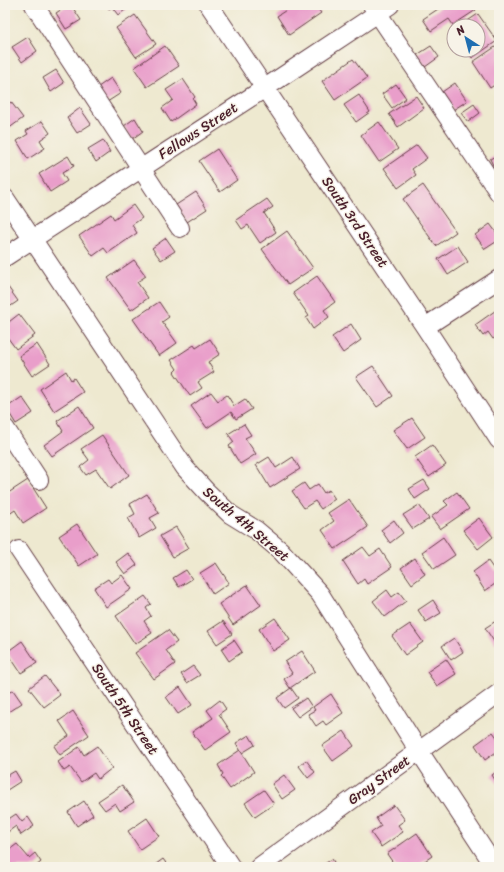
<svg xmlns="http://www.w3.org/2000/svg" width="504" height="872" viewBox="0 0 504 872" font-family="Sriracha,sans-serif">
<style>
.building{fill:#e99eca}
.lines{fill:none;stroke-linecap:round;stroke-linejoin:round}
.minor-casing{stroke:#633d44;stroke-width:20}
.minor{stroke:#fff;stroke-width:18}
.labels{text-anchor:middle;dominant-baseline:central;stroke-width:3;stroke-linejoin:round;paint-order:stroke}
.street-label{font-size:14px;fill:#4a1f2b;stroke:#f7f3e8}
</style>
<rect width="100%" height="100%" fill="#f7f3e8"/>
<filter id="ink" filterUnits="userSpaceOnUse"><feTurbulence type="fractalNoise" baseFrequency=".025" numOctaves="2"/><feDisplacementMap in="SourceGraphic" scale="8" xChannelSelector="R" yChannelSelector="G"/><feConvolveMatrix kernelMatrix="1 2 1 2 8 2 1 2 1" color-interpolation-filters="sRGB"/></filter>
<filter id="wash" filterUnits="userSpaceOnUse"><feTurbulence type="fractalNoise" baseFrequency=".012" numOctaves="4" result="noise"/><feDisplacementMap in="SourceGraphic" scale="16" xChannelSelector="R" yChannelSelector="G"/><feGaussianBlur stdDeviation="0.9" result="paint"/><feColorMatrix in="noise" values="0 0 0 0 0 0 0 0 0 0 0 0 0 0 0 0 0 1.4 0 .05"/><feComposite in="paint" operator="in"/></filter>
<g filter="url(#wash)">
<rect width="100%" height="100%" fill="#eee9d0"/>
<g id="blocks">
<!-- building -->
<path class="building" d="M68,5h3l10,15 -15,9 -10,-16z
M106,5h24l1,1 -13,9 -6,-8 -3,2z
M294,5h21l6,8 -32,22 -12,-19z
M440,5h33l3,5 -23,15 -4,-6 -18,12 -8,-12 18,-12z
M478,14l19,27 -25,17 -6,-8h12v-24h-18z
M135,15l21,29 -20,13 -20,-29z
M28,37l9,14 -15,11 -10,-15z
M498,45l1,2v35l-9,6 -17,-26z
M165,46l14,20 -32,21 -13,-19z
M431,46l8,11 -14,10 -8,-12z
M353,59l14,19 -32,22 -13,-19z
M56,70l8,13 -13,9 -8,-14z
M111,78l10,15 -17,11 -10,-14z
M183,79l12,18 -2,2 3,5 -25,18 -9,-14 11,-8 -7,-10z
M455,83l12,18 -14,9 -11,-18z
M396,84l10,14 -14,10 -10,-14z
M359,95l11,17 -14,10 -12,-17z
M416,96l8,12 -26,19 -9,-13z
M11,102l12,16 -15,11 -3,-4v-19z
M474,104l6,9 -12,9 -7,-9z
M80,108l11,16 -14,9 -10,-15z
M135,118l8,13 -11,8 -8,-13z
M42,121l8,12 -10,7 5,8 -17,11 -11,-18 11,-7 -2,-3z
M379,122l19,27 -19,13 -18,-27z
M103,140l7,12 -14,10 -8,-13z
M417,145l10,13 -15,11 4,6 -18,13 -14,-20z
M217,149l20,31 -17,12 -21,-31z
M499,154v15l-3,2 -6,-12z
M68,156l6,10 -12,7 5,8 -17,11 -11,-18z
M423,185l33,47 -20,14 -33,-47z
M196,192l11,17 -20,13 -11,-17z
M267,199l6,8 -9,6 12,19 -16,11 -12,-18 -6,4 -6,-9z
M133,205l9,13 -10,7 5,8 -29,20 -4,-5 -11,8 -14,-20 32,-22 3,5z
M490,224l9,12v4l-14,9 -10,-14z
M287,231l26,37 -25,17 -26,-36z
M166,238l9,13 -14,9 -9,-12z
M458,246l10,16 -20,13 -10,-16z
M134,260l12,16 -9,6 11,16 -17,12 -23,-32z
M317,276l18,26 -11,8 5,7 -16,12 -7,-11 3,-2 -16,-23z
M5,283l13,18 -13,9z
M159,302l10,15 -7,5 15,21 -18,13 -26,-37z
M499,308v27l-6,4 -5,-7 -5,4 -8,-11z
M19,314l16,21 -19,14 -11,-15v-9z
M351,324l10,16 -18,13 -11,-16z
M210,339l10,15 -12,8 6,10 -16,10 4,6 -12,8 -16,-24 3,-3 -6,-9 23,-15 2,3z
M37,344l13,20 -18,12 -13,-20z
M373,366l20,30 -16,11 -21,-30z
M66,371l5,9 3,-2 9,14 -29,19 -14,-22z
M211,392l7,9 9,-6 7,11 11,-7 7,10 -16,10 -5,-7 -24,16 -16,-22z
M22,397l11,16 -17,11 -10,-16z
M79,406l14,22 -41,28 -8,-11 19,-14 -6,-10z
M412,418l13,19 -18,12 -14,-19z
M244,424l7,11 -6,3 11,16 -16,10 -11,-18 5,-4 -6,-8z
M102,435l27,40 -19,14 -14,-20 -10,6 -6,-8 9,-7 -8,-11z
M432,445l14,20 -17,12 -14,-20z
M269,457l7,11 17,-11 7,12 -30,19 -14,-23z
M28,480l18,28 -23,15 -8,-13 -10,7v-22z
M424,480l6,9 -15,10 -6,-10z
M304,483l5,7 9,-6 6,9 5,-3 6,9 -14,10 -6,-8 -11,7 -12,-17z
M457,492l12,17 -29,20 -9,-12 17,-12 -4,-4z
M147,494l12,19 -9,5 6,10 -17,10 -11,-20 7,-4 -5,-10z
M349,499l19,28 -33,22 -13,-19 12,-9 -6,-8z
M419,505l10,14 -16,10 -10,-14z
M479,518l14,19 -15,12 -15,-19z
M394,520l9,13 -13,10 -9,-13z
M77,524l20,30 -18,12 -20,-30z
M176,527l13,21 -16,9 -13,-21z
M443,537l12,18 -21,14 -12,-17z
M363,547l7,9 10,-7 12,18 -25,17 -3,-5 -6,5 -15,-23z
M128,553l9,12 -12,9 -9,-12z
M415,558l10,16 -13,10 -11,-16z
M488,561l7,10 4,-3v23l-4,-7 -10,7 -12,-19z
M216,563l13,20 -16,11 -13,-21z
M186,570l6,9 -13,8 -6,-9z
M122,575l10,14 -26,18 -12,-19 14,-9 3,4z
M247,585l14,20 -28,20 -14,-21z
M387,590l5,7 7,-5 7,9 -21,16 -12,-16z
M145,596l6,8 -5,4 5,8 -7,5 8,12 -17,11 -19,-28z
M433,600l8,13 -15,9 -8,-12z
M275,618l15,22 -17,11 -14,-22z
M499,619v21l-4,3 -10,-15z
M223,621l9,13 -15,10 -9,-13z
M410,624l13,18 -18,13 -13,-19z
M168,630l9,12 -11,8 9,14 -21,15 -19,-26z
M454,638l9,14 -12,8 -9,-14z
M234,640l8,12 -13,9 -8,-12z
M22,641l15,22 -16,10 -14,-21z
M302,651l13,20 -25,17 -6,-9 8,-6 -7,-11z
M446,659l10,15 -19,12 -10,-14z
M193,666l7,9 -13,8 -6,-9z
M45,676l15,19 -16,12 -15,-19z
M180,687l12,18 -14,9 -12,-17z
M291,688l7,10 -14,10 -7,-10z
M13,690l9,13 -14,9 -3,-4v-13z
M331,694l12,19 -17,12 -3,-4 -7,5 -8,-12 7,-4 -2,-3z
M306,698l6,9 -14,10 -7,-9z
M220,700l6,9 -7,5 12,18 -26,18 -13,-18 21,-14 -6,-8z
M73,711l16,24 -29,20 -6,-9 15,-10 -10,-15z
M344,731l10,15 -21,15 -11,-15z
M493,732l6,8v10l-14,10 -10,-15z
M249,735l6,10 -13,8 -6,-10z
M97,746l15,22 -14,11 -4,-6 -13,9 -11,-15 -6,4 -6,-9 21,-15 5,8z
M240,750l14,22 -24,17 -9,-13 2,-2 -5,-9z
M306,760l9,12 -7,6 -9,-12z
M499,770v16l-7,-11z
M15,771l6,10 -14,9 -2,-4v-9z
M284,775l11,15 -13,9 -10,-15z
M122,785l12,17 -14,9 -5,-8 -10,7 -7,-9z
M264,790l10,14 -19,13 -10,-14z
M84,801l9,14 -16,11 -9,-14z
M394,805l11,15 -7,5 5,7 -22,15 -10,-14 10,-7 -5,-8z
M16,814l6,8 6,-5 6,9 -13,9 -5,-9 -11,8v-18l2,4z
M147,818l12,18 -19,13 -12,-18z
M417,833l15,23 -16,11h-20l-9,-13z
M17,844l12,14 6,-5 6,9 -6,5h-25l-5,-7v-7z
M163,859l6,8h-17z
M332,859l5,8h-17z"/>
</g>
</g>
<g filter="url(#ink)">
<use href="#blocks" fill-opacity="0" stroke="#633d44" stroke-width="1"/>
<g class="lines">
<defs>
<path id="minor" d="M34,5l146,223
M209,5l216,322 74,113
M372,5l127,188
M5,198l180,270 22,24 23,22 26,16 25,21 39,43 99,157 76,116
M5,257l260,-169 125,-83
M425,327l74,-48
M5,428l34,52
M19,550l212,317
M259,867l240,-174"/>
</defs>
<!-- minor casing -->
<use href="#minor" class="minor-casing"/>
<!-- minor -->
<use href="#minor" class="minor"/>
</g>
</g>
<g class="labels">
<!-- street labels -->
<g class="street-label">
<text transform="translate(198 131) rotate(-33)">Fellows Street</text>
<text transform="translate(355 222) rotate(56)">South 3rd Street</text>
<text transform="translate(246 524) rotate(40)">South 4th Street</text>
<text transform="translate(125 709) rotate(56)">South 5th Street</text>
<text transform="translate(379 780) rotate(-36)">Gray Street</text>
</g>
</g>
<!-- margin -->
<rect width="504" height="872" fill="none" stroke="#f7f3e8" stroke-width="20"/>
<!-- north arrow -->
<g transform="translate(466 38) rotate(324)"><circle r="19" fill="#f7f3e8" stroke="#b29e9c"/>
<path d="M0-3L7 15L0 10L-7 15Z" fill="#1f6fb2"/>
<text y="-6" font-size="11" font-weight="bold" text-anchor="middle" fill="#4a1f2b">N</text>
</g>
</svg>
